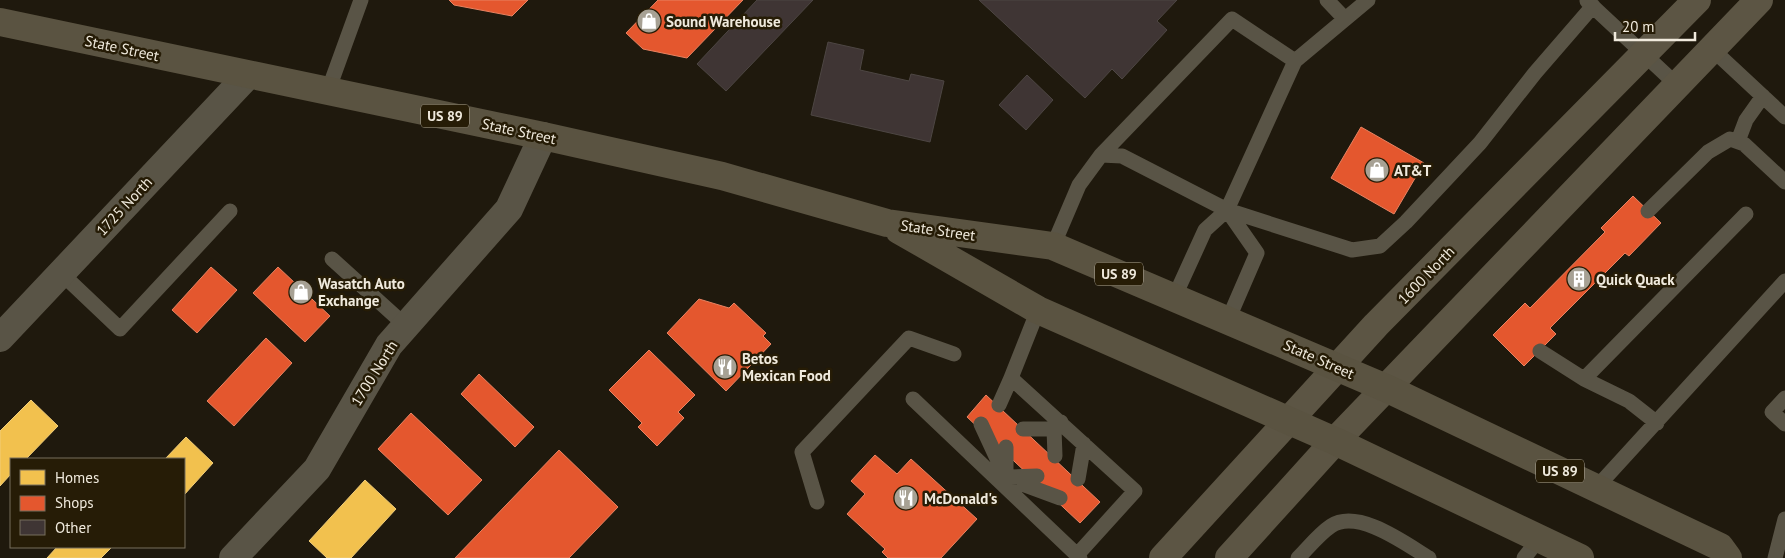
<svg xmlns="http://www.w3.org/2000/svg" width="1785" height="558" viewBox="0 0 1785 558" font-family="'PT Sans',sans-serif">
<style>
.homes{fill:#f2c14e;stroke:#f1cd79}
.shops{fill:#e4572e;stroke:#e88362}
.building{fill:#3f3534;stroke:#4d4643}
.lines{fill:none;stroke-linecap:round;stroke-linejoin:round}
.service{stroke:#595446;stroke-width:15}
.minor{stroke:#595446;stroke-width:28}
.secondary{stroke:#5c5544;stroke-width:28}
.primary{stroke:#5a5341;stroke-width:28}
.labels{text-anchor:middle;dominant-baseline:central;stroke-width:5;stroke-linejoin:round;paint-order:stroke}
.shield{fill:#261c06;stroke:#b3ac9c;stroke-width:1}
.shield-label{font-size:14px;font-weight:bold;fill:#f0eadd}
.poi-label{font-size:15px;font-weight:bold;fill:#f0eadd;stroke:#261c06;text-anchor:start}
.street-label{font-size:15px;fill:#f0eadd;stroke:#261c06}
</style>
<rect width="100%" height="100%" fill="#1f190d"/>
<!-- homes -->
<path class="homes" d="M31,400l27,26 -32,33h-15v15l-11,12v-55z
M186,437l27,26 -29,32v-36h-19z
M365,480l31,29 -45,49h-24l-18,-17z
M57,547h55l-11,11h-54z"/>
<!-- shops -->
<path class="shops" d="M449,0h79l-16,16 -58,-11z
M658,0h85l-56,58 -44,-9 -17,-16z
M1361,127l63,36 -30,51 -63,-36z
M1633,196l28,27 -32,33 -4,-3 -75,75 6,6 -32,32 -31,-31 32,-32 5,5 75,-76 -4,-4z
M211,267l26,23 -40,43 -25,-23z
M278,267l52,49 -25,26 -52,-49z
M699,299l30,9 5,-5 32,30 -3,3 8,8 -45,47 -59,-58z
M266,338l26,25 -58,63 -27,-25z
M649,350l46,45 -17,17 6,6 -27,28 -19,-19 4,-4 -33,-33z
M479,374l55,53 -19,20 -54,-53z
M986,395l114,107 -20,21 -113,-106z
M411,413l71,67 -34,35 -70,-66z
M559,450l59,57 -49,51h-114z
M875,455l22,19 14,-15 66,60 -36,39h-53l-6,-6 3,-3 -38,-35 18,-20 -14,-13z"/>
<!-- building -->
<path class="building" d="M757,0h56l-87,91 -29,-27z
M979,0h198l-20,21 10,9 -45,49 -10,-10 -27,29z
M828,42l36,8 -4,20 49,11 2,-7 33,7 -14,61 -119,-27z
M1027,75l26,25 -27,30 -27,-25z"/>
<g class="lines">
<!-- service -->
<path class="service" d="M1327,0l18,19
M1587,1l90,84
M1712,49l73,68
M328,91l33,-91
M1738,141l8,-21 17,-24
M1101,155l131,-136 63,42
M1227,210l30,43 -29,67
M1648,211l60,-59 22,-13 14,5 41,38
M1053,246l26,-61 22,-30 21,1 105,54 125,40 28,-4 26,-24 74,-79 55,-70 58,-67
M332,259l74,67
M61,273l59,56 110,-118
M1174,298l31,-68 22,-20 68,-149 73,-61
M1038,310l-27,68 124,113 -58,64 3,3
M1540,351l44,28 45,22 28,22
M1584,379l162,-165
M1785,398l-13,14 13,12
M913,399l164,156
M999,405l12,-27
M981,424l25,54 54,20
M1023,429h31l7,-7
M1054,429l1,27
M1006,474v-27
M1011,477l26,-1
M1078,479l6,-35
M1596,488l189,-207
M817,502l-15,-50 107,-114 45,16
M1298,558c10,-10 21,-24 33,-32 27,-18 75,18 98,32
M1524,558l15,-19
M1775,558l10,-39"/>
<!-- minor -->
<path class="minor" d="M0,338l248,-263
M233,558l84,-89 72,-124 120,-136 34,-73"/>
<!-- secondary -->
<path class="secondary" d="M1163,558l213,-233 321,-325
M1229,558l106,-117 424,-441"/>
<!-- primary -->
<path class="primary" d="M0,22l543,114 179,40 165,47 166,23 335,143 332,158 8,11
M899,230l139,80 297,131 245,117"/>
</g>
<!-- icons -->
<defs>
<symbol id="shop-disc" viewBox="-11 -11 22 22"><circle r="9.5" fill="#a7a194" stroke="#261c06"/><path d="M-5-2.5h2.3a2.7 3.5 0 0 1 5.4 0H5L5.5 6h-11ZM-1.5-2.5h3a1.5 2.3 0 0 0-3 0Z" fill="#fff"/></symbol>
<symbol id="building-disc" viewBox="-11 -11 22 22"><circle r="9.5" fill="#a7a194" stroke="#261c06"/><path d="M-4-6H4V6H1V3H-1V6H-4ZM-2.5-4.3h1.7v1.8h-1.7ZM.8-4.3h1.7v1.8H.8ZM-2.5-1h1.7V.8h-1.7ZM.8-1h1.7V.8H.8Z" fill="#fff"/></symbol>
<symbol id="restaurant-disc" viewBox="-11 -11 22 22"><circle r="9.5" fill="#a7a194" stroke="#261c06"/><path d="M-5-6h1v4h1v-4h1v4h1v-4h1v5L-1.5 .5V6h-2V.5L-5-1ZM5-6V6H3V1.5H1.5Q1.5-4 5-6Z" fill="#fff"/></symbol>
</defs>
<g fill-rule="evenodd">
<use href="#shop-disc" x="635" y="7" width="28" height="28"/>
<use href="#shop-disc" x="1363" y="156" width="28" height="28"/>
<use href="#building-disc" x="1565" y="265" width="28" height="28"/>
<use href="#shop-disc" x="287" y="278" width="28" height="28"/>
<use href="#restaurant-disc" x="711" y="353" width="28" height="28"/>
<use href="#restaurant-disc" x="892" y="484" width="28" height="28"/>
</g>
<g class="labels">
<!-- shield labels -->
<g class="shield">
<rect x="421" y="104.5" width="48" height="23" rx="4"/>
<rect x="1095" y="262.5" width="48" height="23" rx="4"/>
<rect x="1536" y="459.5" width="48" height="23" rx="4"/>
</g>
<g class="shield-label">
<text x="445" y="116">US 89</text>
<text x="1119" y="274">US 89</text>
<text x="1560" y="471">US 89</text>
</g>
<!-- poi labels -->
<g class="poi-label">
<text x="666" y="21">Sound Warehouse</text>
<text x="1394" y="170">AT&amp;T</text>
<text x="1596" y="279">Quick Quack</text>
<text x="318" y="283">Wasatch Auto<tspan x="318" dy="17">Exchange</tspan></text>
<text x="742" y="358">Betos<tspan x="742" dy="17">Mexican Food</tspan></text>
<text x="924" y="498">McDonald's</text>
</g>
<!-- street labels -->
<g class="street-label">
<text transform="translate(122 48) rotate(12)">State Street</text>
<text transform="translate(519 131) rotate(12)">State Street</text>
<text transform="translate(124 206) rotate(-47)">1725 North</text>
<text transform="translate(938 230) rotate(8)">State Street</text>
<text transform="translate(1426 275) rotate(-46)">1600 North</text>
<text transform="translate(1319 359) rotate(24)">State Street</text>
<text transform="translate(374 373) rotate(-58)">1700 North</text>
</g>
</g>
<!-- legend -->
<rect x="10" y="458" width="175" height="90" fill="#261c06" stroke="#776e5c"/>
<rect x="20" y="470" width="25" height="15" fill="#f2c14e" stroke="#776e5c"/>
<text x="55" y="483" font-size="15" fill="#f0eadd">Homes</text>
<rect x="20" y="496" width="25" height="15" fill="#e4572e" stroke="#776e5c"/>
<text x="55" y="508" font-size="15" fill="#f0eadd">Shops</text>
<rect x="20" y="520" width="25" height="15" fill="#3f3534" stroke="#776e5c"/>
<text x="55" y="533" font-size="15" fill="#f0eadd">Other</text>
<!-- scale -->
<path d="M1615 32v8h80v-8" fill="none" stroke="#f0eadd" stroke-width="2.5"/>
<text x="1622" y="32" font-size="15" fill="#f0eadd" stroke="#261c06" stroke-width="4" paint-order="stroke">20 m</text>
</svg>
